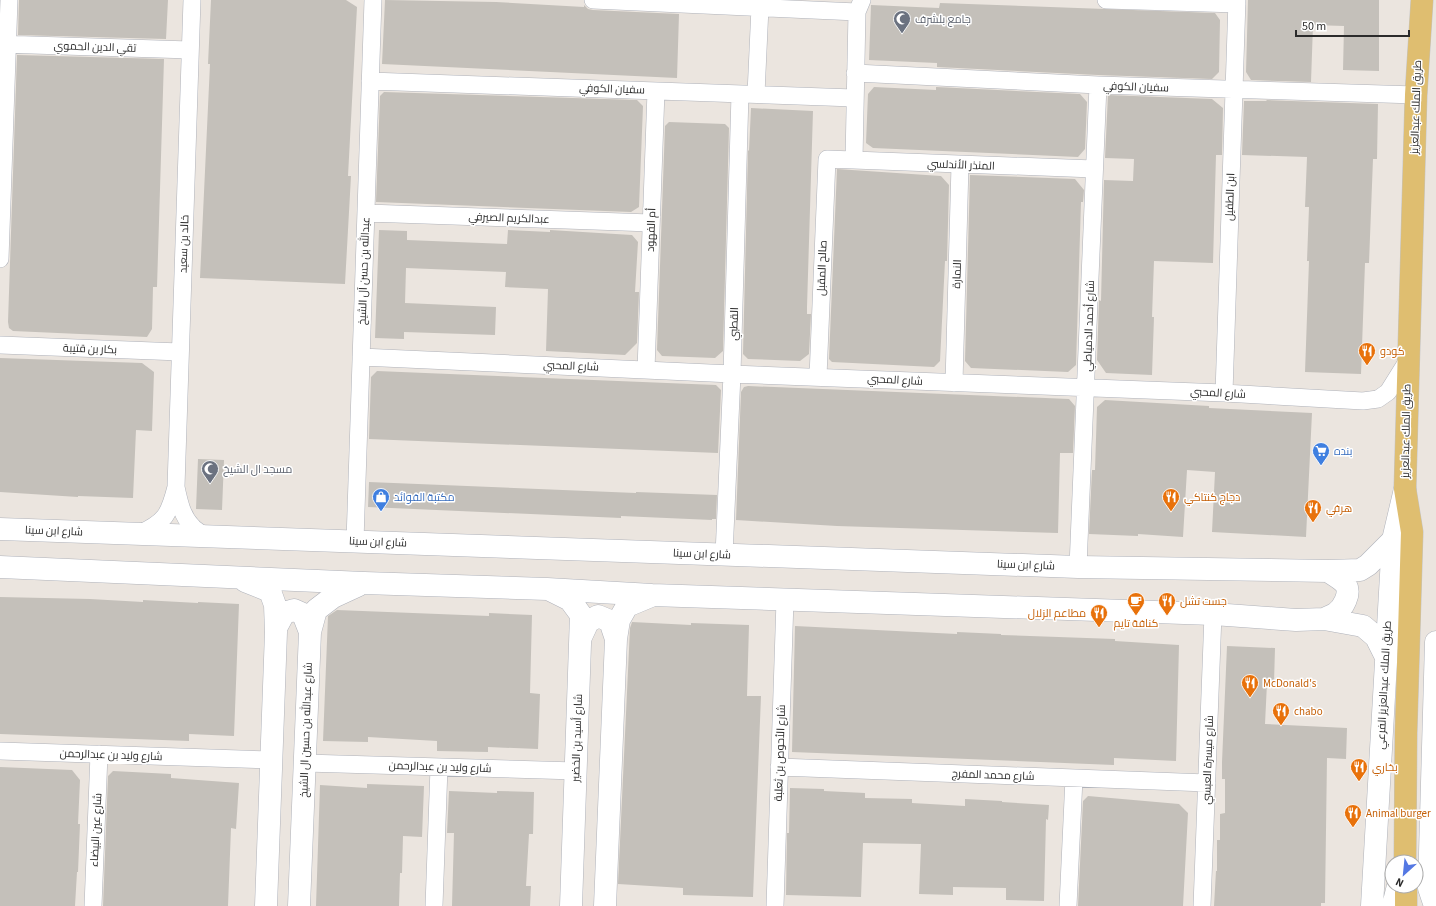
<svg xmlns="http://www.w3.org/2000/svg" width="1436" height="906" viewBox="0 0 1436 906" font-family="'Source Sans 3',Cairo,sans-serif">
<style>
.building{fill:#c4c0ba}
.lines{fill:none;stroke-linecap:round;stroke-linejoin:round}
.street-casing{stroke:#afb2ba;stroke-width:18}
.secondary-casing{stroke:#afb2ba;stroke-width:23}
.primary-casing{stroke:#c4c4c4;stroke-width:23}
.street{stroke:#fff;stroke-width:17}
.secondary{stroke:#fff;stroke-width:22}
.primary{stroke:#dfbe70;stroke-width:22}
.labels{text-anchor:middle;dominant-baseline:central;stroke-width:3;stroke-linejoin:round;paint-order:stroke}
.worship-label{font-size:11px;fill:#5b616d;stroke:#fff;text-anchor:start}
.street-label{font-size:11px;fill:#2b2b2b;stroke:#fff}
.food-label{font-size:11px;fill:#c56008;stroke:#fff;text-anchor:start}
.shop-label{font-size:11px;fill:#366cbe;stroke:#fff;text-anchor:start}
</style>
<rect width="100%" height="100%" fill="#ebe5df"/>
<!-- building -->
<path class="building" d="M19,0h149l-2,39 -148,-4z
M211,0h135l11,7 -9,169h3l-6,108 -145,-6 10,-214h-2z
M385,0l111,2 88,5v-2l4,4 5,1 86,4 -2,64 -295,-14z
M1248,0h131v71l-36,-1 1,-44 -31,-1 -2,57 -60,-2 -5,-8z
M940,3l275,10 5,7 -1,52 -7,7 -114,-4 -161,-8v-4l-68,-3 2,-55 68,3z
M17,55l147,4 -7,228h-4l-1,42 -5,8 -134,-6 -4,-3 -1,-6z
M874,87l62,3v-3l144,7 7,8 -2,47 -7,8 -205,-9 -7,-5 2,-49z
M384,92l253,8 6,6 -4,101 -8,5 -255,-10 4,-106z
M1108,95l104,4 11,9 -1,47h-6l-3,108 -59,-2 -2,56h2l-2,58 -46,-2 -9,-13 2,-60 2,1 3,-121 29,1 1,-22 -29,-1z
M1266,100l112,4 -1,55h-4l-4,104h-4l-4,111 -56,-2 4,-111h-2l2,-54h-4l2,-50 -65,-2 2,-54h23z
M751,108l62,3 -6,196v7h4l-2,40 -9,7 -52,-2 -5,-5 5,-204 1,1z
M669,122l56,2 4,4 -6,223 -8,7 -53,-2 -5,-6 8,-224z
M837,169l104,7 8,9 -2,76h-2l-5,100 -6,6 -102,-5 -3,-3z
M970,175l105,4 9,11 -1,12h-2l-5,163 -8,7 -97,-4 -6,-7z
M379,230l28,1v9l100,4 1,-14 42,2v-2l82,5 6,7 -3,50h4l-2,51 -12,12 -79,-4 2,-62 -43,-2 1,-15 -100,-4 -1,35 91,4 -1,28 -91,-3v7l-29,-1z
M0,358l142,5 12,9 -2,59 -16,-1 -3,68 -55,-2v1l-78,-5z
M377,371l339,14 5,5 -3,63 -349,-14 2,-62z
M748,386l321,13 6,7 -2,47h-13l-2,80 -221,-7 -101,-6 5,-128 3,-5z
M1105,400l104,6v2l103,5 -6,124 -94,-5 3,-60 -28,-2 -4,67 -45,-3v2l-49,-2 3,-64h3l2,-63z
M198,459l26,1 -2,50 -26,-1z
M369,482l267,11v-1l81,3 -1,24h-4v1l-91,-4v2l-253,-11z
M0,597l90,2 53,3v-2l55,3v-1l41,2 -5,132 -45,-2v7l-189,-7z
M337,610l152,6v-3l43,2 -2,78 10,1 -2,55 -50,-2v5l-51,-1v-10l-69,-4v5l-45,-1 5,-125z
M632,622l59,3v-2l58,2 -2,71h14l-8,201 -70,-2v-7l-65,-4 12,-256z
M795,626l162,8v-2l44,2v1l114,4v2l64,4 -3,116 -62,-3v7l-322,-13z
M1227,646l48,2 -1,35h-7l-2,41 82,4 -1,31 -19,-1 -2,145h-4v3h-107l2,-35h1v-31h3v-26l5,-1v-34h-3v-17z
M0,767l72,3 8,10 -2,44h2l-2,48h-1l-2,34h-75z
M113,771l58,3v4l68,5 -3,46 -5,-1 -3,78h-125l5,-130z
M367,784l57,2 -2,51 -19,-1 -1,37h-2l-1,33h-83l4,-121 47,3z
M790,788l34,1v2l41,2v5l47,1v4l53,3v-7l37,2v1l47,3 -1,15 -2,-1 -2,82 -38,-1v-12l-53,-1v8l-34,-1 2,-50 -58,-1 -2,54 -75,-2 1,-62h2z
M449,791l48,2v-2l37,1 -1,42h-4l-3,52h5l-1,20h-78l2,-73h-7z
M1088,796l91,8 9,9 -5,93h-105l5,-105z"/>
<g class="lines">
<defs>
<path id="street" d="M192,0l-16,487c3,14 6,29 16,39 3,4 9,7 13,10
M593,0l264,12
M1106,0l131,4
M0,44l190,6
M855,73l243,12 318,10
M370,81l484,17
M756,94l4,-87
M854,160l3,-148 5,-12
M367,213l284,10
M0,259l9,-259
M0,345l180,7
M361,357l371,17 492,19 139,8 15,-2 10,-7 20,-32
M646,370l10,-279
M818,377l9,-218 267,10
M954,383l6,-218
M1224,393l13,-393
M139,534c26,-12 30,-19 37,-47
M355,541l18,-541
M724,555l8,-181 8,-280
M1078,567l20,-482
M0,751l271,9
M305,763l271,8
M779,767l428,16
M93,906l6,-152
M434,906l5,-139
M775,906l10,-306
M1068,906l6,-128
M1202,906l11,-292"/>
<path id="secondary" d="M0,529l1078,38 250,4 32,-1 8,-5 25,-25
M0,567l364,16 183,6 105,6 561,19 83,6 28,-1 39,7 13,11 10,20
M245,581l25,10 5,14 1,27 -10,274
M550,590l20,10 11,15 -10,291
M1324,619c4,-2 8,-3 12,-6 7,-5 15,-19 10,-28 -4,-6 -13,-10 -18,-14
M276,628l8,-15 10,-3 9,4 7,18
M581,637l7,-15 10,-6 12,5 6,18
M299,906l11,-274 6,-22 17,-13 26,-12
M605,906l11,-267 3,-19 8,-14 24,-10
M1372,906l21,-366 12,-51
M1393,906l5,-20
M1435,906l-6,-18 7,-246"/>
<path id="primary" d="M1405,862l1,-129 6,-201 -7,-43 11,-394 6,-95
M1406,886v20"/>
</defs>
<!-- street casing -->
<use href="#street" class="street-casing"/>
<!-- secondary casing -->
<use href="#secondary" class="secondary-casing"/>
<!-- primary casing -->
<use href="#primary" class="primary-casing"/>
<!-- street -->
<use href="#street" class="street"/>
<!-- secondary -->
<use href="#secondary" class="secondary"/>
<!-- primary -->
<use href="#primary" class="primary"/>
</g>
<!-- icons -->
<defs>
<symbol id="mosque-pin" viewBox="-11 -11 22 30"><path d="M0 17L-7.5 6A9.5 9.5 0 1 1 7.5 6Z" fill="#6b7280" stroke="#fff"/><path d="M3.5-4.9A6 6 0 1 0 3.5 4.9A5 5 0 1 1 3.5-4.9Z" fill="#fff"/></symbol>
<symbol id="restaurant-pin" viewBox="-11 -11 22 30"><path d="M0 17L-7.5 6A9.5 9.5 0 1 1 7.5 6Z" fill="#e8710a" stroke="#fff"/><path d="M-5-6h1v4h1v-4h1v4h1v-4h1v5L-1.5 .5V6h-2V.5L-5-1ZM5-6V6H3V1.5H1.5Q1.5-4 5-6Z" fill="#fff"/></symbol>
<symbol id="supermarket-pin" viewBox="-11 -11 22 30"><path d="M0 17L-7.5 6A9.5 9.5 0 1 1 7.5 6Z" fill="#3f7fe0" stroke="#fff"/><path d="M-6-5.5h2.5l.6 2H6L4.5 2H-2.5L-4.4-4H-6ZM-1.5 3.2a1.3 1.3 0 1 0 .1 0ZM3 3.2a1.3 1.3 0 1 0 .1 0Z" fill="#fff"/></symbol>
<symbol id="shop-pin" viewBox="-11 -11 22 30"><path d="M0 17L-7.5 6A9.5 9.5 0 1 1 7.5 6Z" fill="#3f7fe0" stroke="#fff"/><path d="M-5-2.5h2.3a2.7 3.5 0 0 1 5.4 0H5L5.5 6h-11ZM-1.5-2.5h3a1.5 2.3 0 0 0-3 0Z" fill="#fff"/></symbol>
<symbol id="cafe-pin" viewBox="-11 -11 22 30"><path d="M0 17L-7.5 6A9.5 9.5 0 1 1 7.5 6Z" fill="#e8710a" stroke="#fff"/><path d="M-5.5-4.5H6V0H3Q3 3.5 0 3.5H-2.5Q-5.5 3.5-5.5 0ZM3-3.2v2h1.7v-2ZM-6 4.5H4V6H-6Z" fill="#fff"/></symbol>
</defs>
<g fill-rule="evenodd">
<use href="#mosque-pin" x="892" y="9" width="20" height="27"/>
<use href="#restaurant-pin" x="1357" y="341" width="20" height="27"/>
<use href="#supermarket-pin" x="1311" y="441" width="20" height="27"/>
<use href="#mosque-pin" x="200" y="459" width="20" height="27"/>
<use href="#shop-pin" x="371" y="487" width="20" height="27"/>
<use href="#restaurant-pin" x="1161" y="487" width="20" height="27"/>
<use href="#restaurant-pin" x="1303" y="498" width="20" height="27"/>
<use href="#cafe-pin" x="1126" y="591" width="20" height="27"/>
<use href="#restaurant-pin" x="1157" y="591" width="20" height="27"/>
<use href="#restaurant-pin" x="1089" y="603" width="20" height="27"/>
<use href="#restaurant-pin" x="1240" y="673" width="20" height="27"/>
<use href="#restaurant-pin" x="1271" y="701" width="20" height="27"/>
<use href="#restaurant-pin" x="1349" y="757" width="20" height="27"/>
<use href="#restaurant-pin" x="1343" y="803" width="20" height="27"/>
</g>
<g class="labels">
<!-- worship labels -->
<g class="worship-label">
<text x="915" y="19">جامع بلشرف</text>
<text x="223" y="469">مسجد ال الشيخ</text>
</g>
<!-- street labels -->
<g class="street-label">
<text transform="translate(95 47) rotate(2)">تقي الدين الحموي</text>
<text transform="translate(1136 87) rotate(2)">سفيان الكوفي</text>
<text transform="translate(612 89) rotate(2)">سفيان الكوفي</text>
<text transform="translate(1416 107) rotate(-88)">طريق الملك عبدالعزيز</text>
<text transform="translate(961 165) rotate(2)">المنذر الأندلسي</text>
<text transform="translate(1230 197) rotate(-88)">ابن الطفيل</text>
<text transform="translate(509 218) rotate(2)">عبدالكريم الصيرفي</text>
<text transform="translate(651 230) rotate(-88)">أم الفهود</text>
<text transform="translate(184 244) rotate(-88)">خالد بن سعيد</text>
<text transform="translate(822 268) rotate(-88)">صالح المقبل</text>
<text transform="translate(364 271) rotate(-88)">عبدالله بن حسن آل الشيخ</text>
<text transform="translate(957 274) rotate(-88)">النمارة</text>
<text transform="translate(734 324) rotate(-88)">القطبي</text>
<text transform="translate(1089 326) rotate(-88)">شارع أحمد الدمياطي</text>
<text transform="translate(90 349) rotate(2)">بكار بن قتيبة</text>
<text transform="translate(571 366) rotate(2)">شارع المحبي</text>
<text transform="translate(895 380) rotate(3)">شارع المحبي</text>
<text transform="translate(1218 393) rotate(3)">شارع المحبي</text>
<text transform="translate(1406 431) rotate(-89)">طريق الملك عبدالعزيز</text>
<text transform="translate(54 531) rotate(2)">شارع ابن سينا</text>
<text transform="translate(378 542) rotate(2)">شارع ابن سينا</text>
<text transform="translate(702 554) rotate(2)">شارع ابن سينا</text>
<text transform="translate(1026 565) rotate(2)">شارع ابن سينا</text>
<text transform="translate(1384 685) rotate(-87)">طريق الملك عبدالعزيز الفرعي</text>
<text transform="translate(306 730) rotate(-88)">شارع عبدالله بن حسين ال الشيخ</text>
<text transform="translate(577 738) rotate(-88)">شارع أسيد بن الخضير</text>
<text transform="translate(780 753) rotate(-88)">شارع الأحوص بن ثعلبة</text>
<text transform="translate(111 755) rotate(2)">شارع وليد بن عبدالرحمن</text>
<text transform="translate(1208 760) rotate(-88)">شارع ميسرة العبسي</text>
<text transform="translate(440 767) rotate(2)">شارع وليد بن عبدالرحمن</text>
<text transform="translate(993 775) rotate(2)">شارع محمد المفرج</text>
<text transform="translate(96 830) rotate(-87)">شارع عين البيضاء</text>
</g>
<!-- food labels -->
<g class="food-label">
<text x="1380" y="351">كودو</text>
<text x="1184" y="497">دجاج كنتاكي</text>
<text x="1326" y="508">هرفي</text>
<text x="1180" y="601">جست تشل</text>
<text x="1086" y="613" text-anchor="end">مطاعم الزلال</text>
<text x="1136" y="623" text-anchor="middle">كنافة تايم</text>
<text x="1263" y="683">McDonald's</text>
<text x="1294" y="711">chabo</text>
<text x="1372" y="767">بخاري</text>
<text x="1366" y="813">Animal burger</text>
</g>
<!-- shop labels -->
<g class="shop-label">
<text x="1334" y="451">بنده</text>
<text x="394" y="497">مكتبة الفوائد</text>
</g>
</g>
<!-- north arrow -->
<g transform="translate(1404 874) rotate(207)"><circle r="19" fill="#ffffff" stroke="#aaaaaa"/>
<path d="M0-3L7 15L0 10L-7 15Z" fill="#5478e3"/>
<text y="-6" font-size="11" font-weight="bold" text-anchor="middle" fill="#2b2b2b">N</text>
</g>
<!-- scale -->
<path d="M1296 30v6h113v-6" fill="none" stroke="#2b2b2b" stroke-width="2"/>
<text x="1302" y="30" font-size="12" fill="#2b2b2b" stroke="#ffffff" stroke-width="3" paint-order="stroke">50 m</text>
</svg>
